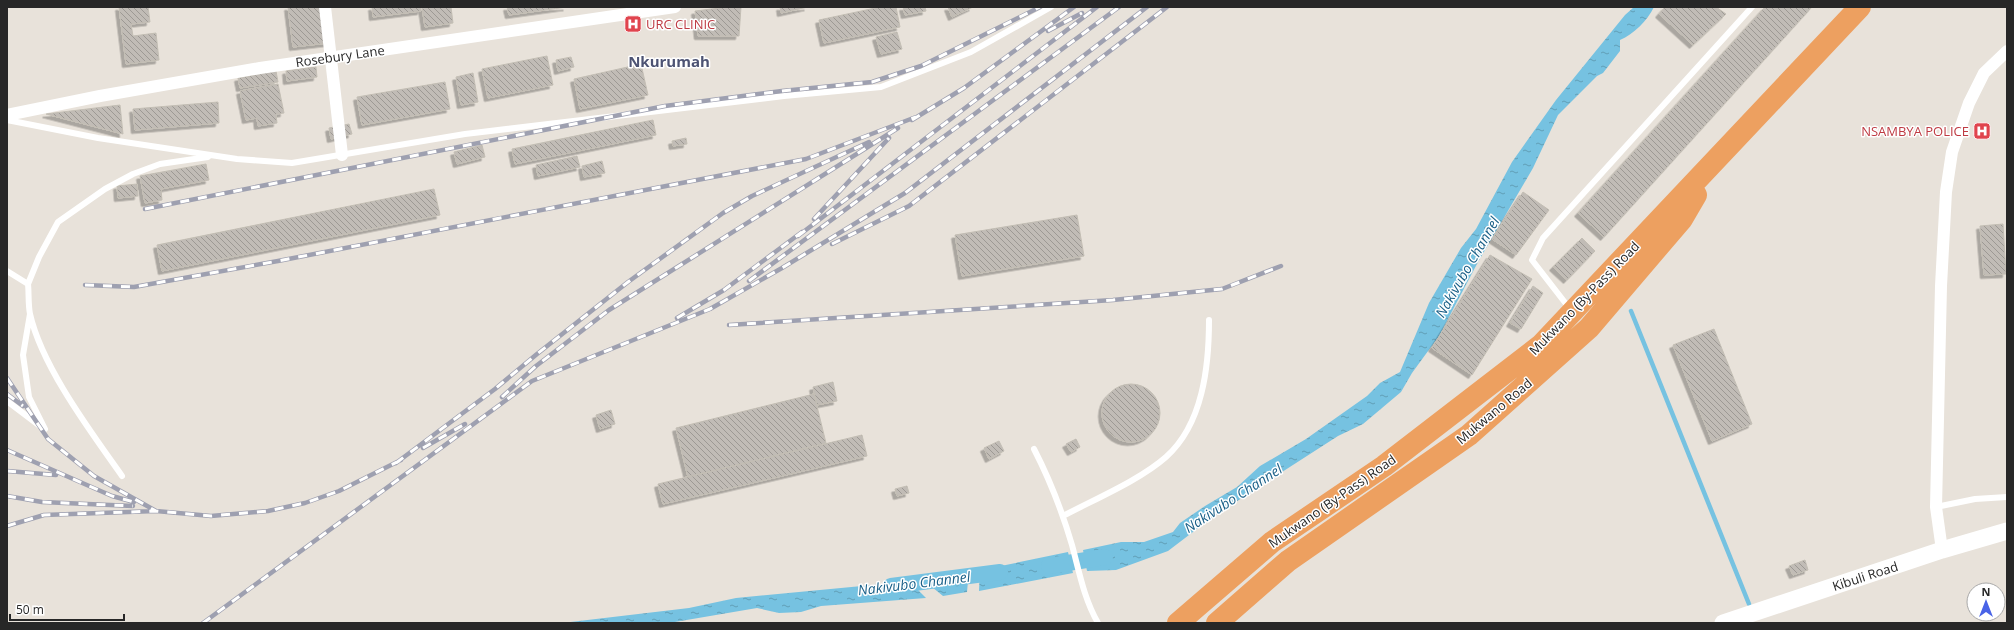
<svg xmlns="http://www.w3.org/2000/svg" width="2014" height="630" viewBox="0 0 2014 630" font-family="'Open Sans',sans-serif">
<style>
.water{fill:url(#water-ripples)}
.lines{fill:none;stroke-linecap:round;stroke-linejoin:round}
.stream{stroke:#76c2e1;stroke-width:4.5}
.canal{stroke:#76c2e1;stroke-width:16}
.building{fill:url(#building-back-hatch);stroke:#c3beb4;filter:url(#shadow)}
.lane{stroke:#fff;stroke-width:6}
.street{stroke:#fff;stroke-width:12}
.secondary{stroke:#fff;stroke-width:17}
.highway{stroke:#eda060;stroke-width:22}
.rail-casing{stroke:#9ea0b0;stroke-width:4.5}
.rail{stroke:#fff;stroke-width:3;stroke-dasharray:9;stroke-linecap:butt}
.labels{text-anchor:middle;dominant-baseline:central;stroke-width:3;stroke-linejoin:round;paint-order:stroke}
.health-label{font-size:13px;fill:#be3a42;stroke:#fff;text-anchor:start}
.street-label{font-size:13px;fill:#272727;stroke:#fff}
.water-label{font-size:14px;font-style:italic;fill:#1a6088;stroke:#fff}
.quarter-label{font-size:15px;font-weight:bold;fill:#4d5373;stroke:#fff}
</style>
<defs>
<pattern id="water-ripples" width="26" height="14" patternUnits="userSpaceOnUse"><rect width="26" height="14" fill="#76c2e1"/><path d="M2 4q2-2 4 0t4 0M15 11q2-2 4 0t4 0" fill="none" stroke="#619eb6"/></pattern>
<pattern id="building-back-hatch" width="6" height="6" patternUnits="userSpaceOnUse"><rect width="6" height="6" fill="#c1bcb6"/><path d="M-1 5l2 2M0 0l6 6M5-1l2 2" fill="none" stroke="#9d9994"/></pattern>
<filter id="shadow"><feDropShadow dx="-3.5" dy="3.5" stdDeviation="0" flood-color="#0004"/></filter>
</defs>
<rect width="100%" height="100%" fill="#e8e2da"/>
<!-- water -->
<path class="water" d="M1634,7h20c-7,14 -20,27 -34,33v11l-17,22 -6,3 -39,39 -25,53 -55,94 -39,74 -27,37 -11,19 -38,32 -25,12 -124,80 -46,35 -52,19 -29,1 -4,-21 38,-8h23l29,-10 7,-9 25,-17 32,-19 23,-21 46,-27 61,-43 13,-13 20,-11 29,-69 32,-55 15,-19 36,-67 44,-62 69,-85z
M1068,552l5,21 -94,18 1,-23 16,-1z
M969,570l-2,22 -24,4 -22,-18z
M908,580l18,18 -105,8 -20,6 -22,1 -22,-5 -88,15h-107l127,-15 47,-10 147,-14z"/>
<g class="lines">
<!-- stream -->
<path class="stream" d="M1631,311l118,293"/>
<!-- canal -->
<path class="canal" d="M1049,566l56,-9
M891,586l109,-14"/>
</g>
<!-- building -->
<path class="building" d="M119,7h29l2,15 -19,2 2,12 23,-3 3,27 -33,4z
M288,7h36l4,36 -35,4z
M372,7h49v4l-48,6z
M422,7h29l2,16 -28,4z
M507,7h60l-58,8z
M728,7h13l-2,29h-41l-3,-25z
M780,7h28l-27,6z
M880,7h16l4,20 -76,16 -5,-23z
M903,7h22l1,4 -21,4z
M948,7h25l-21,10z
M1665,7h51l10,7 -33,31 -34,-31z
M1765,7h47l-208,230 -26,-24z
M897,32l5,17 -21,5 -5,-17z
M547,56l6,29 -65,13 -6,-29z
M571,57l3,10 -16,4 -2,-11z
M641,64l7,31 -68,14 -6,-30z
M316,67l1,10 -30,4 -1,-10z
M276,71l2,11 -38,6 -2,-10z
M473,73l5,29 -17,3 -5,-28z
M445,82l5,27 -88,16 -5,-28z
M278,84l6,29 -8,1 1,9 -19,3 -1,-8 -11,2 -6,-29z
M218,102l1,21 -84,7 -2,-21z
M120,105l3,29 -77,-20z
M653,120l3,15 -141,29 -3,-15z
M349,124l3,10 -21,5 -2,-11z
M686,138l1,6 -14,2 -1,-5z
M482,145l3,12 -28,7 -3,-12z
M577,156l3,11 -42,9 -2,-11z
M602,161l3,12 -21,4 -2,-11z
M206,164l3,16 -48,9 1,11 -17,3 -5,-27z
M137,184l1,12 -20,2 -1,-12z
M434,189l6,26 -278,56 -5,-26z
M1523,192l26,18 -33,45 -24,-16z
M1077,215l7,41 -122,20 -7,-41z
M2003,224l3,50 -22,1 -4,-49z
M1582,238l13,13 -28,29 -14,-13z
M1490,255l42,24 -60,96 -40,-27z
M1533,286l10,7 -22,36 -11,-6z
M1714,329l38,95 -40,17 -39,-96z
M833,382l4,19 -20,4 -4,-18z
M1102 413a29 29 0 1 1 58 0a29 29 0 1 1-58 0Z
M814,394l12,49 -138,34 -12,-49z
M611,410l4,14 -15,5 -4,-14z
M862,435l5,21 -204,48 -5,-20z
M1076,439l4,8 -9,5 -5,-8z
M999,441l5,10 -15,8 -5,-11z
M907,486l2,7 -12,3 -2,-7z
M1805,560l3,10 -15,5 -4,-9z"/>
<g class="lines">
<!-- lane -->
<path class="lane" d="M7,120l91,18 139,21 55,4 173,-29 319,-38 97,-9 90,-35 80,-45
M7,271l21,13c1,9 0,20 2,30 12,53 61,118 92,162
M28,284l11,-27 19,-35 47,-33 28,-15 27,-10 48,-7
M1570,309l-38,-49 11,-22 209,-231
M30,314l-7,41 6,42 16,32
M7,401l37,28
M1034,449c16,31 28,62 38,96 7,26 12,54 26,78
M1936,507l39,-8 32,-2
M1063,516c32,-17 77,-36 103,-59 37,-33 43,-91 43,-137"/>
<!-- street -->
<path class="street" d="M325,7l17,148
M7,115l93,-19 160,-28 415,-61
M1942,550l-6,-43 5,-221 5,-94 6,-40 17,-49 15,-30 23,-22"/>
<!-- secondary -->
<path class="secondary" d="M1723,623l219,-73 65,-19"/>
<!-- highway -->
<path class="highway" d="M1178,623l94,-81 112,-76 157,-121 319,-338
M1217,623l71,-62 181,-126 120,-107 93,-109 14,-24"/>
<defs>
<path id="rail" d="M1048,31l34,-18
M912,120l52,-32 110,-81
M145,209l520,-103 117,-15 90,-9 49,-16 119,-59
M814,219l75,-81
M798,236l299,-229
M832,244l77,-38 258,-199
M749,281l370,-274
M85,285l49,2 144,-26 528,-102 110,-42
M677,318l47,-28 78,-58
M729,325l384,-25 109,-11 59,-23
M7,378l41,61 46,37 62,35
M7,394l16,12
M502,397l34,-31 73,-56 289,-182
M423,448l42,-24
M7,450l105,46 22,6
M396,463l99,-74 42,-35 91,-72 95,-69 29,-17 117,-54
M7,471l49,4
M7,496l35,6 91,4
M7,526l37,-11 112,-4 55,5 57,-5 37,-8 34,-12 62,-31
M203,623l329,-242 178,-72 72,-41 123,-75 242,-186"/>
</defs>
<!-- rail casing -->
<use href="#rail" class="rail-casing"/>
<!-- rail -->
<use href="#rail" class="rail"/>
</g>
<!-- icons -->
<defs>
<symbol id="hospital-square" viewBox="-11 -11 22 22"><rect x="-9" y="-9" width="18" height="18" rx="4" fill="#e0444e" stroke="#fff"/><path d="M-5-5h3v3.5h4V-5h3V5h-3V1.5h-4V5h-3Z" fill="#fff"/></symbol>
</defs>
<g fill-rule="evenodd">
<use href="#hospital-square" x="623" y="14" width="20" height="20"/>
<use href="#hospital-square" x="1972" y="121" width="20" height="20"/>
</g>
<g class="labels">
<!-- health labels -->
<g class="health-label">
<text x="646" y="24">URC CLINIC</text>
<text x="1969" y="131" text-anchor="end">NSAMBYA POLICE</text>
</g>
<!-- street labels -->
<g class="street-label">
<text transform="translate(340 56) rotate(-8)">Rosebury Lane</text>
<text transform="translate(1584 298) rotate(-46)">Mukwano (By-Pass) Road</text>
<text transform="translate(1494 411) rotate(-40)">Mukwano Road</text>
<text transform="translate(1332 501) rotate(-35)">Mukwano (By-Pass) Road</text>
<text transform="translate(1865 576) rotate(-18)">Kibuli Road</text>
</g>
<!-- water labels -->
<g class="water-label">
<text transform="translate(1467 267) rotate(-60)">Nakivubo Channel</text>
<text transform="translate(1233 498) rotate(-33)">Nakivubo Channel</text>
<text transform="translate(914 583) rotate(-7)">Nakivubo Channel</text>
</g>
<!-- quarter labels -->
<g class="quarter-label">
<text x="669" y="61">Nkurumah</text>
</g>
</g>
<!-- border -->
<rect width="2014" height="630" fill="none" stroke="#272727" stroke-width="16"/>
<!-- north arrow -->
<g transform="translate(1986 602)"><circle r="19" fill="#ffffff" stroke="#a9a9a9"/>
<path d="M0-3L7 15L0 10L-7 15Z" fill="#4963e7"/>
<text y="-6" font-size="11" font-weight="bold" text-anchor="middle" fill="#272727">N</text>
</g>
<!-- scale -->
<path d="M10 614v6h114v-6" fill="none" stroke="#272727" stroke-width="2"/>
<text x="16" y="614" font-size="12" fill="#272727" stroke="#ffffff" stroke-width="3" paint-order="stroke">50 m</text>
</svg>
